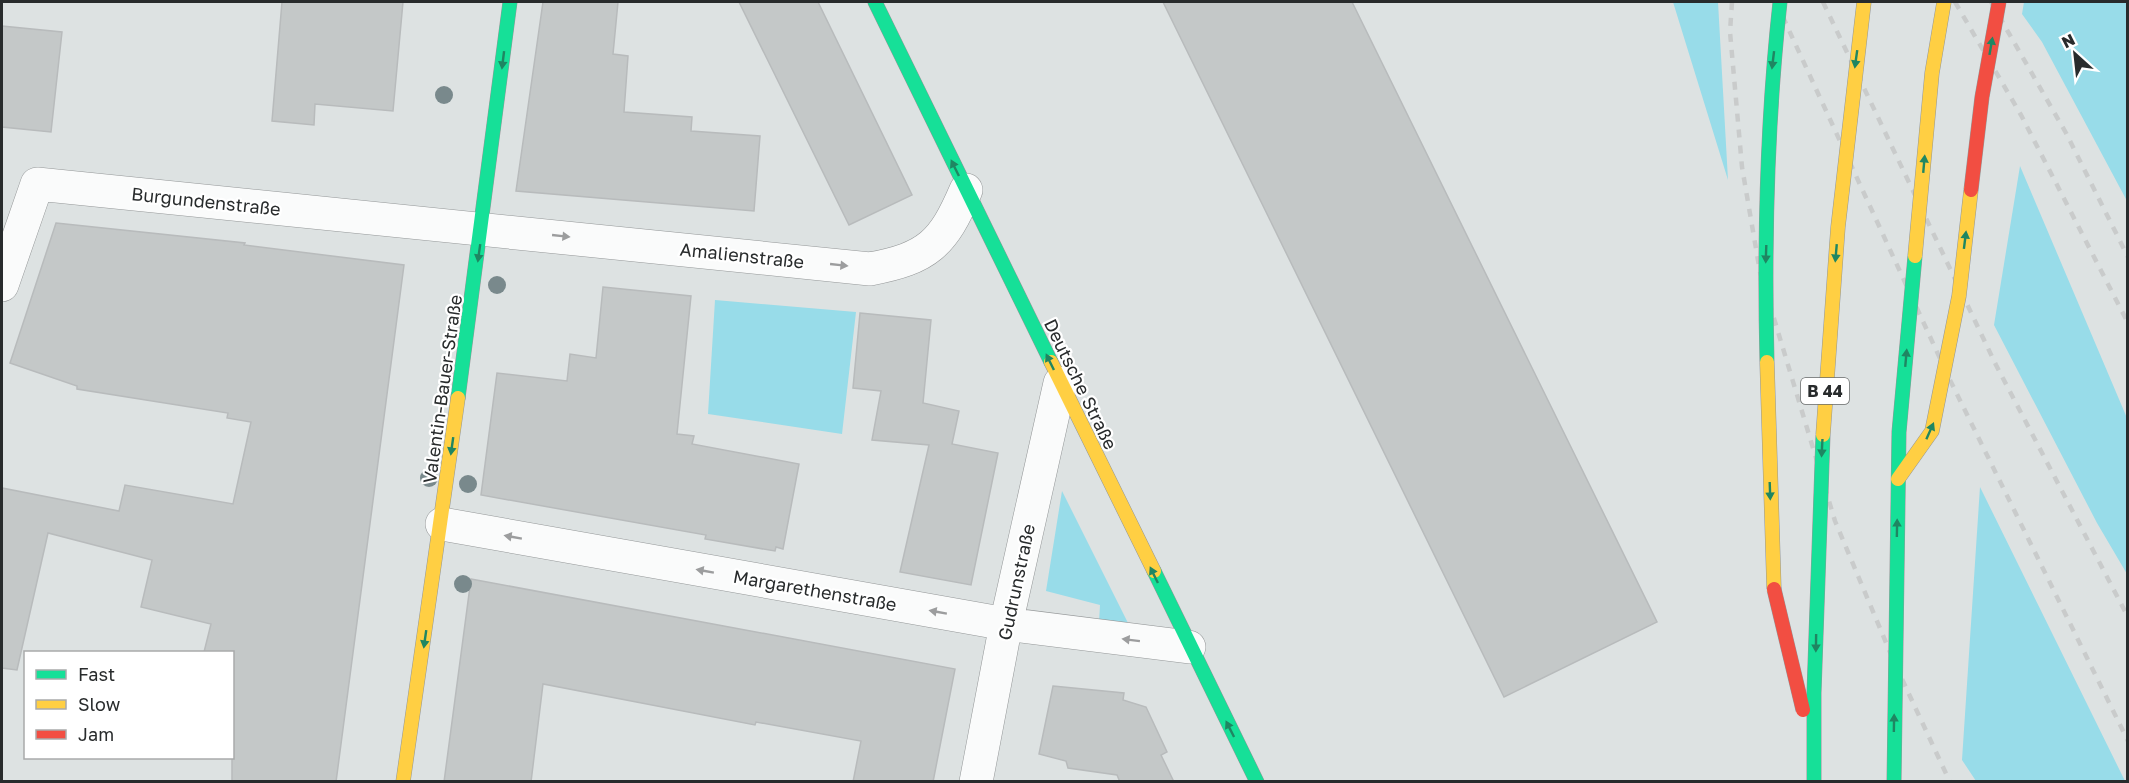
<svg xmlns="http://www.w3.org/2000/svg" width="2129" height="783" viewBox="0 0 2129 783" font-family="'Golos Text',sans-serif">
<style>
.green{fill:#98dce9}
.building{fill:#c4c8c8;stroke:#b8bbbc;stroke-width:1.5}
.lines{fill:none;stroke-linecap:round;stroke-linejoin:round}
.street-casing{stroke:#949798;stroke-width:34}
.fast-casing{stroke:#949798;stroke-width:15}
.slow-casing{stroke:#949798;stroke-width:15}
.street{stroke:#fafbfb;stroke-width:33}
.fast{stroke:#16e098;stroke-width:14}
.slow{stroke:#ffcf43;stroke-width:14}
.rail{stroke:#c9cbcb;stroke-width:4.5;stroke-dasharray:8 8;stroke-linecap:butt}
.fast-bridge-casing{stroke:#949798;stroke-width:15;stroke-linecap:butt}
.slow-bridge-casing{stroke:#949798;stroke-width:15;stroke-linecap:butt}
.jam-bridge-casing{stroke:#949798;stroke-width:15;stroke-linecap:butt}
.fast-bridge{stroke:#16e098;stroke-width:14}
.slow-bridge{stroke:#ffcf43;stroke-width:14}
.jam-bridge{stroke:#f24e42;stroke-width:14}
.tree{fill:#79898c}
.oneway{fill:#1f8662}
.oneway2{fill:#9c9d9e}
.labels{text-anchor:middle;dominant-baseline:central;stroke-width:4.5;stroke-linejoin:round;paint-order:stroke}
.shield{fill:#fff;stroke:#686b6b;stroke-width:1.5}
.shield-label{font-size:16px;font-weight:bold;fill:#282b2c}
.street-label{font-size:18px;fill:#282b2c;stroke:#fff}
</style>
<rect width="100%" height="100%" fill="#dde2e2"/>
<!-- green -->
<path class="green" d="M1673,2h45l10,178z
M2024,2h103v199l-85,-159 -20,-28z
M2020,166l107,252v156l-30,-51 -103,-198z
M715,300l141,12 -14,122 -134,-20z
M1980,487l145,294h-149l-14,-21z
M1062,491l66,132 -29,-1 1,-17 -54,-14z"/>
<!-- building -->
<path class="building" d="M282,2h121l-10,109 -78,-7 -1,21 -42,-4z
M543,2h75l-5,52 15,2 -4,56 68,5 -1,14 69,5 -6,75 -238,-20z
M739,2h79l94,193 -63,30z
M1163,2h189l305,620 -153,75z
M2,26l60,6 -11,100 -49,-5z
M56,223l189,20 -1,2 160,20 -68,517h-104v-130h-28l7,-28 -70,-17 11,-47 -104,-27 -31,137 -15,-2v-180l117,23 6,-26 108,19 18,-82 -24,-4 1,-5 -151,-24v-3l-67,-23z
M603,287l88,9 -14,138 17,2 -2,8 107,20 -16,85 -7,-2 -1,4 -70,-12 1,-4 -225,-40 16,-122 70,8 3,-27 26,4z
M860,313l71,7 -8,83 36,8 -7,33 46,9 -27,132 -71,-13 29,-127 -57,-5 9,-49 -28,-3z
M471,579l484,90 -22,113h-80l8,-41 -105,-19 -1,3 -212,-41 -12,98h-87z
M1053,686l71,7 -1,7 23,7 21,45 -6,3 13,27h-54l-3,-7 -49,-7 -2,-7 -27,-7z"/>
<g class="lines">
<defs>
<path id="street" d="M2,285l35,-101 833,85c58,-11 73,-25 96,-79
M442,524l564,100 183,23
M976,782l30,-158 54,-241"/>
<path id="fast" d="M875,2l176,360
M458,398l52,-396
M1154,571l103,211"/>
<path id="slow" d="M1051,362l103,209
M403,782l55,-384"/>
</defs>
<!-- street casing -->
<use href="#street" class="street-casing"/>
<!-- fast casing -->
<use href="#fast" class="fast-casing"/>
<!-- slow casing -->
<use href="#slow" class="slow-casing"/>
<!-- street -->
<use href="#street" class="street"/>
<!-- fast -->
<use href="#fast" class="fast"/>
<!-- slow -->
<use href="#slow" class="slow"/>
<!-- rail -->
<path class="rail" d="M1732,2l-2,30 12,135 18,105 75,249 60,143 55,118
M1776,2l173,376 179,363
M1823,2l173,363 132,252
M1955,2l66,113 107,208
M1991,2l75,131 62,124"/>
<defs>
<path id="fast-bridge" d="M1767,362c-3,-119 0,-241 13,-360
M1814,782v-89l9,-258
M1894,782l5,-350 16,-176"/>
<path id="slow-bridge" d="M1915,256l17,-183 12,-71
M1767,362l7,227
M1823,435l15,-208 26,-225
M1898,479l34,-48 27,-135 12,-106"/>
<path id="jam-bridge" d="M1971,190l11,-93 17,-95
M1774,589l29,121"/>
</defs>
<!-- fast-bridge casing -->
<use href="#fast-bridge" class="fast-bridge-casing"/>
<!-- slow-bridge casing -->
<use href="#slow-bridge" class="slow-bridge-casing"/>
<!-- jam-bridge casing -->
<use href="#jam-bridge" class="jam-bridge-casing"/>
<!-- fast-bridge -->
<use href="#fast-bridge" class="fast-bridge"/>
<!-- slow-bridge -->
<use href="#slow-bridge" class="slow-bridge"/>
<!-- jam-bridge -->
<use href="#jam-bridge" class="jam-bridge"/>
</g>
<!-- trees -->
<g class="tree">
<circle cx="444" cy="95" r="9"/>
<circle cx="497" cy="285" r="9"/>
<circle cx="429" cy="478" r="9"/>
<circle cx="468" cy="484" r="9"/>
<circle cx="463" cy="584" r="9"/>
</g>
<!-- one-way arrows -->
<defs><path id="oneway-solid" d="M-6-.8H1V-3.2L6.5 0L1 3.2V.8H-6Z" transform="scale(1.5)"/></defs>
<g class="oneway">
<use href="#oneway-solid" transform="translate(1991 46) rotate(-80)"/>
<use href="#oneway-solid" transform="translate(1856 59) rotate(98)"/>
<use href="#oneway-solid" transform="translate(503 60) rotate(97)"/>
<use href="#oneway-solid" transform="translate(1773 60) rotate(97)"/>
<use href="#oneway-solid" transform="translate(1924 164) rotate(-85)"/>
<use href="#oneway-solid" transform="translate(955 168) rotate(-116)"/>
<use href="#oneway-solid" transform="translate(1965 240) rotate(-83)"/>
<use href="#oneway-solid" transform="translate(479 253) rotate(98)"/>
<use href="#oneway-solid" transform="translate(1836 253) rotate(95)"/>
<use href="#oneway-solid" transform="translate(1766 254) rotate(92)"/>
<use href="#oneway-solid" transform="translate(1906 358) rotate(-85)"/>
<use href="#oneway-solid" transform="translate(1050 362) rotate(-116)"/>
<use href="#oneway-solid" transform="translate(1930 431) rotate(-66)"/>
<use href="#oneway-solid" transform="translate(452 446) rotate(98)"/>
<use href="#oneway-solid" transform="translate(1822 448) rotate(93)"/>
<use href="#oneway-solid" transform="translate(1770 491) rotate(88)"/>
<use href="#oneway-solid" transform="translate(1897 528) rotate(-89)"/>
<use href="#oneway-solid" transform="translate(1154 575) rotate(-116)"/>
<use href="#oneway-solid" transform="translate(425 639) rotate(98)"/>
<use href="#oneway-solid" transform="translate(1816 643) rotate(91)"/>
<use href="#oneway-solid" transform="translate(1894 723) rotate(-89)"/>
<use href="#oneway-solid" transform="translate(1230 729) rotate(-117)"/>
</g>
<g class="oneway2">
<use href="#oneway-solid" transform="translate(561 236) rotate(6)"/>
<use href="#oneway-solid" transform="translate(839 265) rotate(6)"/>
<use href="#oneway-solid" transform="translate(513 537) rotate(-170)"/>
<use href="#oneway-solid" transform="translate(705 571) rotate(-170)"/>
<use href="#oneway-solid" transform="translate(938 612) rotate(-170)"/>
<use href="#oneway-solid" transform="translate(1131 640) rotate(-173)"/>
</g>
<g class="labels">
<!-- shield labels -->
<rect class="shield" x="1801" y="378" width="48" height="26" rx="4.5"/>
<g class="shield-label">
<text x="1825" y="391">B 44</text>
</g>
<!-- street labels -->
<g class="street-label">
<text transform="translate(206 201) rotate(6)">Burgundenstraße</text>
<text transform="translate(742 255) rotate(6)">Amalienstraße</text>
<text transform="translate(1081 384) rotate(64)">Deutsche Straße</text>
<text transform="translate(442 389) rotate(-82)">Valentin-Bauer-Straße</text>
<text transform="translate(1016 582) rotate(-78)">Gudrunstraße</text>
<text transform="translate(815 590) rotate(10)">Margarethenstraße</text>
</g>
</g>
<!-- border -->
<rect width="2129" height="783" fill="none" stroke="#282b2c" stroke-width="6"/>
<!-- legend -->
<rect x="24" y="651" width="210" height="108" fill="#ffffff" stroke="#a9aaab" stroke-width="1.5"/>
<rect x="36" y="670" width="30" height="9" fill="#16e098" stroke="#a9aaab" stroke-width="1.5"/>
<text x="78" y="681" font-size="18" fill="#282b2c">Fast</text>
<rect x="36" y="700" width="30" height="9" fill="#ffcf43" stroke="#a9aaab" stroke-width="1.5"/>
<text x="78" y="711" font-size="18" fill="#282b2c">Slow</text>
<rect x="36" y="730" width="30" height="9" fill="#f24e42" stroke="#a9aaab" stroke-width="1.5"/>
<text x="78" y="741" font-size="18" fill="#282b2c">Jam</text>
<!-- north arrow -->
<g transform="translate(2075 54) rotate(333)" stroke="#ffffff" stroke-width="4.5" paint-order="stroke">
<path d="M0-4.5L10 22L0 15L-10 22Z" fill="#282b2c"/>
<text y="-9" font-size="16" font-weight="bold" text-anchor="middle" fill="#282b2c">N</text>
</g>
</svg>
